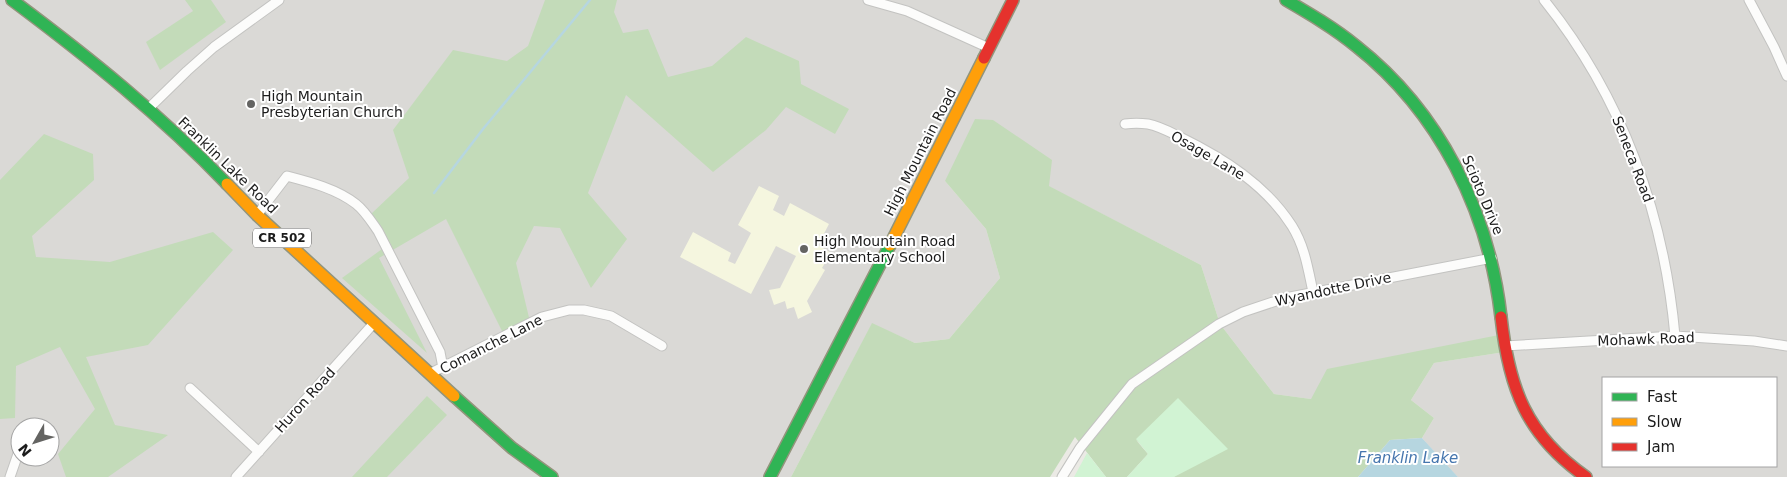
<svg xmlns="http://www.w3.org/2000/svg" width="1787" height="477" viewBox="0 0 1787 477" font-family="'DejaVu Sans',sans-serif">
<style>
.residential{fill:#dad9d6;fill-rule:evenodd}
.education{fill:#f5f6df}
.forest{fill:#c3dbb9}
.park{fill:#d1f3d3}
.water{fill:#b6d6e0}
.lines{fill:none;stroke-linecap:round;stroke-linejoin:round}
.stream{stroke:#b6d6e0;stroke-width:2.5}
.street-casing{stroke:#c3c3c1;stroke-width:11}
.fast-casing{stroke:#92957c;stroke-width:14}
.slow-casing{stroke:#92957c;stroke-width:14}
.jam-casing{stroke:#92957c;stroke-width:14}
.street{stroke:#fcfcfb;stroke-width:9}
.fast{stroke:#30b455;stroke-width:11}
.slow{stroke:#ff9f0a;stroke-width:11}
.jam{stroke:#e5322d;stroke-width:11}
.poi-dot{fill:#646462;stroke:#fff;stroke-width:2}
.labels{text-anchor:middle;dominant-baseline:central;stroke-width:4;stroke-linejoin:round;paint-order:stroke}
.shield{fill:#fff;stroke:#606060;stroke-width:1}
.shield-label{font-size:12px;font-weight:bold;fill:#1c1c1c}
.poi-label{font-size:14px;fill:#1c1c1c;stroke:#fff;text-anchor:start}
.street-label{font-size:14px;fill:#1c1c1c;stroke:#fff}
.water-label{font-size:15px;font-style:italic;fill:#4676ae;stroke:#fff}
</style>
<rect width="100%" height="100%" fill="#ebeae5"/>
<!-- residential -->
<path class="residential" d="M0,0h1787v477h-329l-36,-39 12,-20 -23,-18 23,-37 77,-12 -2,-18 -198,66 -37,-5 -54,-70 -19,-59 -153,-79 -103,-5 41,48 14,49 -51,61 -34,4 -43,-19 -81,153h-791zM1603,378h173v88h-173zM20,427h30v30h-30z"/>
<!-- education -->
<path class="education" d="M759,186l20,10 -6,14 11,6 6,-13 39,21 -11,21 13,8 -9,15 3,2 -18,31 5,11 -14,7 -4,-12 -7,2 -2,-8 -11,4 -5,-15 11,-2 16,-32 -20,-10 -25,48 -71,-37 13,-25 38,21 -3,8 7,3 16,-31 -13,-8z"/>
<!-- forest -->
<path class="forest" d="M185,0h26l15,22 -66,48 -14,-28 47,-31z
M545,0h72l-3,12 9,21 25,-4 20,48 44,-11 34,-29 53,24 2,23 48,25 -14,25 -49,-27 -20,23 -53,42 -87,-77 -38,98 39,46 -36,49 -31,-60 -26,-2 -18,37 15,63 -26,11 -59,-118 -67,39 48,95 -85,-75 47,-34 -18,-30 38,-36 -16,-48 60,-80 54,11 21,-15z
M975,119l18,1 59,40 -3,26 152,79 19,59 54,70 37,5 16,-30 182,-36 2,18 -77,12 -23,37 23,18 -12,20 -32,2 -32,37h-184l1,-2 -39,-35 12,14 -21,23h-21l-31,-40 -25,40h-259l81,-154 43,20 34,-4 51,-61 -14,-49 -41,-48z
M44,134l49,20 1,26 -62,56 4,21 74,5 103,-30 20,18 -85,95 -62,12 29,68 53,10 -60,42h-42l-8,-23 37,-45 -35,-62 -44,19 -1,52 -15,1v-239z
M427,396l20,19 -60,62h-35z"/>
<!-- park -->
<path class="park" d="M1178,398l50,51 -54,28h-47l21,-23 -12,-15z
M1087,453l19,24h-32z"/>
<!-- water -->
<path class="water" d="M1422,438l36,39h-100l32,-37z"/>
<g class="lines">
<!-- stream -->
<path class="stream" d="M434,193l49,-64 107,-129"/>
<defs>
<path id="street" d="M868,0l39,11 82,37
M1544,0c78,97 120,213 131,336
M1749,0l25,47 13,29
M148,109l39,-38 27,-24 65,-47
M1125,124c8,-1 15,-1 23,0 11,2 22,8 32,13 43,21 86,48 112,89 13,21 16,43 21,66
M257,215l30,-39c23,6 50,13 69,28 9,7 15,17 22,27l62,121 3,16
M1505,346l170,-10 79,5 33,5
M431,373l111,-56 27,-7h15l27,6 51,30
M190,388l69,64
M10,477l10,-29
M236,477l138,-154
M1062,477l18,-29 52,-64 87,-60 24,-12 42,-14 207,-40"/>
<path id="fast" d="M12,0c75,56 150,116 215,184
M1286,0c24,14 48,28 70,46 84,66 133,166 145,271
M454,396l58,52 40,29
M770,477l120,-232"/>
<path id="slow" d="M227,184l30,31 197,181
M890,245l94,-187"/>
<path id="jam" d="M984,58l29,-58
M1501,317c8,71 25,118 85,160"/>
</defs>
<!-- street casing -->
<use href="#street" class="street-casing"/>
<!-- fast casing -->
<use href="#fast" class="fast-casing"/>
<!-- slow casing -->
<use href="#slow" class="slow-casing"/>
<!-- jam casing -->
<use href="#jam" class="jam-casing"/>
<!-- street -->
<use href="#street" class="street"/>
<!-- fast -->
<use href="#fast" class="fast"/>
<!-- slow -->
<use href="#slow" class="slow"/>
<!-- jam -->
<use href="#jam" class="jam"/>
</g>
<!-- markers -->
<g class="poi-dot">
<circle cx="251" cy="104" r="5"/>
<circle cx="804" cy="249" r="5"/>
</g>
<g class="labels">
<!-- shield labels -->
<rect class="shield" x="253" y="228.5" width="58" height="19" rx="4"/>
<g class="shield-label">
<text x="282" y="238">CR 502</text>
</g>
<!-- poi labels -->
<g class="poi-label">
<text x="261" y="96">High Mountain<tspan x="261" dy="16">Presbyterian Church</tspan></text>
<text x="814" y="241">High Mountain Road<tspan x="814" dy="16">Elementary School</tspan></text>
</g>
<!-- street labels -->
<g class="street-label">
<text transform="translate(920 152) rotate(-63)">High Mountain Road</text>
<text transform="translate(1208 155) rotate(30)">Osage Lane</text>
<text transform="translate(1633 159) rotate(69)">Seneca Road</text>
<text transform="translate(228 165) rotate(44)">Franklin Lake Road</text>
<text transform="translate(1483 195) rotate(67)">Scioto Drive</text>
<text transform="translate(1333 289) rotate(-12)">Wyandotte Drive</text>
<text transform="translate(1646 339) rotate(-2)">Mohawk Road</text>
<text transform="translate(491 344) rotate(-27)">Comanche Lane</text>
<text transform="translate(305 400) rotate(-48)">Huron Road</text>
</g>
<!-- water labels -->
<g class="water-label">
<text x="1408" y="458">Franklin Lake</text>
</g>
</g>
<!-- legend -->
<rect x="1602" y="377" width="175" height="90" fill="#ffffff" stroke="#a4a4a4"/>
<rect x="1612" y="393" width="25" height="8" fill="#30b455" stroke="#a4a4a4"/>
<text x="1647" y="402" font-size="15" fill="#1c1c1c">Fast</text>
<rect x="1612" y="418" width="25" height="8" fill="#ff9f0a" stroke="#a4a4a4"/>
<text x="1647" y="427" font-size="15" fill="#1c1c1c">Slow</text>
<rect x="1612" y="443" width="25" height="8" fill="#e5322d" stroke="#a4a4a4"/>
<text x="1647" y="452" font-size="15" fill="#1c1c1c">Jam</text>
<!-- north arrow -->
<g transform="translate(35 442) rotate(231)"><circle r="24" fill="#ffffff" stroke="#a4a4a4"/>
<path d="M0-4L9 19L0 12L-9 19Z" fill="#646462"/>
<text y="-8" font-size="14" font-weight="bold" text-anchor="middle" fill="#1c1c1c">N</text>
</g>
</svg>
